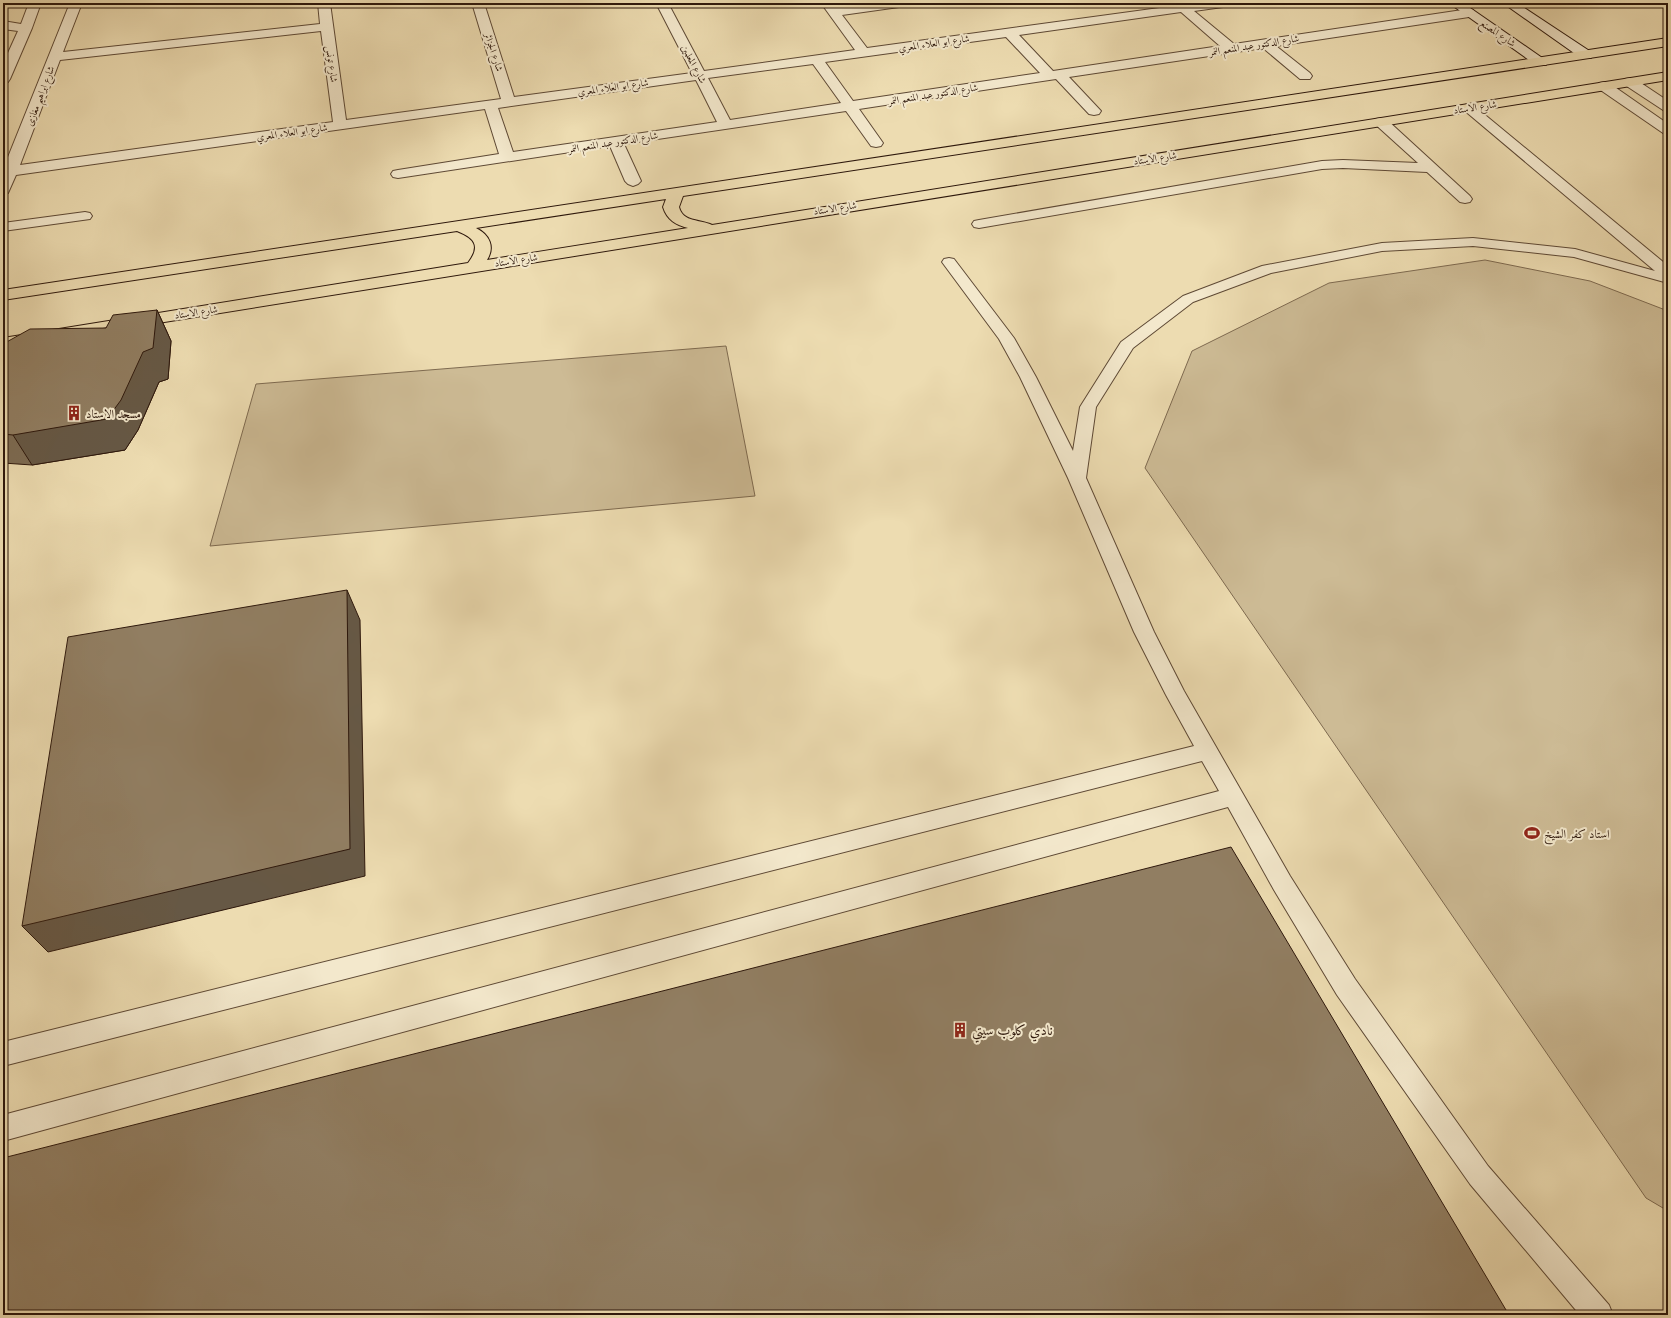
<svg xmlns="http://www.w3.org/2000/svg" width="1671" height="1318" viewBox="0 0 1671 1318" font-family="'Libre Caslon Text',Amiri,serif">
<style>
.green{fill:#cdbb95;stroke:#7e6a50}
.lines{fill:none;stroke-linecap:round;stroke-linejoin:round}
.service-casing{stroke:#5e4935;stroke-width:2}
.minor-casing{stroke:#5e4935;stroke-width:2}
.secondary-casing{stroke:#2e180c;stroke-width:2}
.primary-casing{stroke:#2e180c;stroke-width:2}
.service{fill:#f3e8cc;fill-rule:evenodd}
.minor{fill:#f3e8cc;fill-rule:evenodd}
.secondary{fill:#f3e8cc;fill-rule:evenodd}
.primary{fill:#eddcb1;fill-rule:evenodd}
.wall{fill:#7d6c54;stroke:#2e180c}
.shaded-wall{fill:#665845;stroke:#2e180c}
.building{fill:#917e62;stroke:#2e180c}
.labels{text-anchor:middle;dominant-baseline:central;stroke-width:4;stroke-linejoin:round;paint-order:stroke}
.far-street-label{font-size:10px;fill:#2e180c;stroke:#f3e8cc}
.poi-label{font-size:12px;fill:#2e180c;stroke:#f3e8cc;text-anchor:start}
.near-poi-label{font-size:14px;fill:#2e180c;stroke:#f3e8cc;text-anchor:start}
</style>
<rect width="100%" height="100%" fill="#eddcb1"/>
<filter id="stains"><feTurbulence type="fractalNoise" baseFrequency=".005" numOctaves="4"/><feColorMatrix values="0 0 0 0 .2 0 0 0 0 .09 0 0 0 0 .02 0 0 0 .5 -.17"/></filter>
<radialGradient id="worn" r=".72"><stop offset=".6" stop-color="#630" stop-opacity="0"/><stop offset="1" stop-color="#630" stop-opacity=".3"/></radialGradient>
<!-- green -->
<path class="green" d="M1485,260l105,21 78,30v900l-22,-13 -501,-730 47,-117 137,-68z
M726,346l29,150 -545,50 46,-162z"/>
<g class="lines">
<defs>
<path id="service" d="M1469,104l4,1 195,161v17l-94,-26 -101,-11 -91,5 -111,22 -78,29 -60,46 -37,59 -10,71 68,154 30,59 106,185 65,103 133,187 121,139 4,10h-33l-110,-131 -133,-189 -63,-105 -46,-83 -1225,334v-26l1216,-324 -17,-30 -1199,305v-24l1191,-296 -28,-51 -32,-63 -66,-154 -48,-101 -21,-38 -57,-77 2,-3 5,-1 5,1 60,79 22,39 37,74 7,-44 41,-65 62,-46 79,-30 120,-23 91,-5 102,11 80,22 -190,-160 -2,-3 2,-3z
M1381,118l5,1 84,77 2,3 -2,3 -5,1 -5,-1 -33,-30 -84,-4 -21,1 -343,59 -5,-1 -2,-3 2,-3 5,-1 343,-59 21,-1 75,3 -42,-38 -1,-3 1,-3z
M85,212l5,1 2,3 -2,3 -87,12v-8z"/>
<path id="minor" d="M29,3h12l-9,25 -22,51 -2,3 -5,1v-19l15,-33 -15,-2v-8l18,3z
M70,3h12l-19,49 257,-28 -2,-21h12l16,117 155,-21 -29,-96h12l30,94 178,-24 -36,-70h12l36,68 151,-21 -34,-47h12l4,5 35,-5h33l-2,3 -4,1 -57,8 25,33 307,-42 -2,-3 15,1 42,-1 -2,3 -4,1 -29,4 40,33 235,-35 4,1 2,3 -2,3 -4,1 -193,29 34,27 2,3 -2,3h-10l-37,-31 -194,29 32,34 -2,3 -5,1 -5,-1 -33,-35 -197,30 24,34 -2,3 -5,1 -5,-1 -25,-35 -222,33 17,37 -3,3 -5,2 -5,-2 -3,-3 -15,-35 -212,32 -5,-1 -2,-3 2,-3 5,-1 101,-16 -14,-45 -469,66 -8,18 -5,2v-27l1,-1zM1181,12l39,34 -167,25 -34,-36zM321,31l12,91 -313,43 40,-105zM1006,37l34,36 -187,28 -28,-39zM813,64l28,39 -111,17 -22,-42zM696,80l21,42 -204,30 -15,-44z
M1630,78l5,1 33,22v10l-5,-1 -38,-25 -2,-3 2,-3z
M1604,82l5,1 59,41v10l-5,-1 -64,-44 -2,-3 2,-3z"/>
<path id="secondary" d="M1449,3h14l85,59 -2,3h-10z
M1503,3h14l74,49 2,3 -2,3h-10z"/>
<path id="primary" d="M1668,38v8l-985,150 -4,11c4,16 22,12 33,18l956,-153v8l-1665,268v-10l465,-75c13,-17 7,-25 -11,-32l-454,69v-10zM666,199l-3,8c4,13 13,18 25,21l-201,32c8,-13 3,-25 -11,-32z"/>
</defs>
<!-- service casing -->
<use href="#service" class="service-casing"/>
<!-- minor casing -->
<use href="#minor" class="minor-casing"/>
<!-- secondary casing -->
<use href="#secondary" class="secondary-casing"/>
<!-- primary casing -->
<use href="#primary" class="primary-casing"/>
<!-- service -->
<use href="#service" class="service"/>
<!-- minor -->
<use href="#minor" class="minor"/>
<!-- secondary -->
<use href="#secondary" class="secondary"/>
<!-- primary -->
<use href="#primary" class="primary"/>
</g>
<!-- wall -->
<path class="wall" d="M157,310l14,31 -3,38 -9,3 -21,48 -13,20 -93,15 -29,-2v-119l103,-16z"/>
<!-- shaded-wall -->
<path class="shaded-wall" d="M157,310l14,31 -3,38 -9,3 -21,48 -13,20 -93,15 -19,-30z
M347,590l13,30 5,256 -317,76 -26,-26z"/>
<!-- building -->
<path class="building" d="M157,310l-4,38 -10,4 -22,48 -14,19 -94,16 -10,-1v-90l27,-15 76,-1 7,-13z
M347,590l3,259 -328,77 46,-289z
M1231,847l278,468h-1506v-157z"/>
<!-- icons -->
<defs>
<symbol id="building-bare" viewBox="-9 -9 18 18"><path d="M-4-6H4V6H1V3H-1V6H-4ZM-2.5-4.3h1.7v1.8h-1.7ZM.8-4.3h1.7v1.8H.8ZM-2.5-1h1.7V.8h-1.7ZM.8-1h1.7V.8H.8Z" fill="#8f2418" stroke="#f3e8cc" stroke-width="2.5" paint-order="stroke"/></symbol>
<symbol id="stadium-bare" viewBox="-9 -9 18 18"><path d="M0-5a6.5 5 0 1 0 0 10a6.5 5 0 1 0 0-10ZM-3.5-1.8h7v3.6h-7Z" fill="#8f2418" stroke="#f3e8cc" stroke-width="2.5" paint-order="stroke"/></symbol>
</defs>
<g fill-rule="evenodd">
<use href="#building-bare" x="63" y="402" width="22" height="22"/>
<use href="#stadium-bare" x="1521" y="822" width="22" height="22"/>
<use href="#building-bare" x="949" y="1019" width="22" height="22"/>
</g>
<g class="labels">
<!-- far-street labels -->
<g class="far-street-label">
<text transform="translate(1498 33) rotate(34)">شارع المصنع</text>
<text transform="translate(934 43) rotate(-8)">شارع ابو العلاء المعري</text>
<text transform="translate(1254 45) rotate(-9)">شارع الدكتور عبد المنعم النمر</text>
<text transform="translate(494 52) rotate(72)">شارع الجزائر</text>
<text transform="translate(332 64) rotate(82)">شارع تونس</text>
<text transform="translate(694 64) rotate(62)">شارع المعلمين</text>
<text transform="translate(613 87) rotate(-8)">شارع ابو العلاء المعري</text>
<text transform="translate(933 94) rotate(-9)">شارع الدكتور عبد المنعم النمر</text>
<text transform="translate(40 96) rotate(-69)">شارع ابراهيم مغازى</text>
<text transform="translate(1475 107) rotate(-9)">شارع الاستاد</text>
<text transform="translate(292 132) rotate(-8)">شارع ابو العلاء المعري</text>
<text transform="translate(613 142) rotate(-9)">شارع الدكتور عبد المنعم النمر</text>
<text transform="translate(1155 158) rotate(-9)">شارع الاستاد</text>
<text transform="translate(835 208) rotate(-9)">شارع الاستاد</text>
<text transform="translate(516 260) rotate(-9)">شارع الاستاد</text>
<text transform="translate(196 312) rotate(-9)">شارع الاستاد</text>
</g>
<!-- poi labels -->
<g class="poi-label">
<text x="86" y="413">مسجد الاستاد</text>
<text x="1544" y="833">استاد كفر الشيخ</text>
</g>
<!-- near-poi labels -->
<g class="near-poi-label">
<text x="972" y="1030">نادي كلوب سيتي</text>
</g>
</g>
<!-- margin -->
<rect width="1671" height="1318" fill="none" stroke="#eddcb1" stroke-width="16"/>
<rect x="4" y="4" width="1663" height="1310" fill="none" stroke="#2e180c" stroke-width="2"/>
<rect x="8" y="8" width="1655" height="1302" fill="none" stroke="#2e180c"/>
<rect width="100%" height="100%" filter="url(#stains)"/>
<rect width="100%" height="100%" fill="url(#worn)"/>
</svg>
